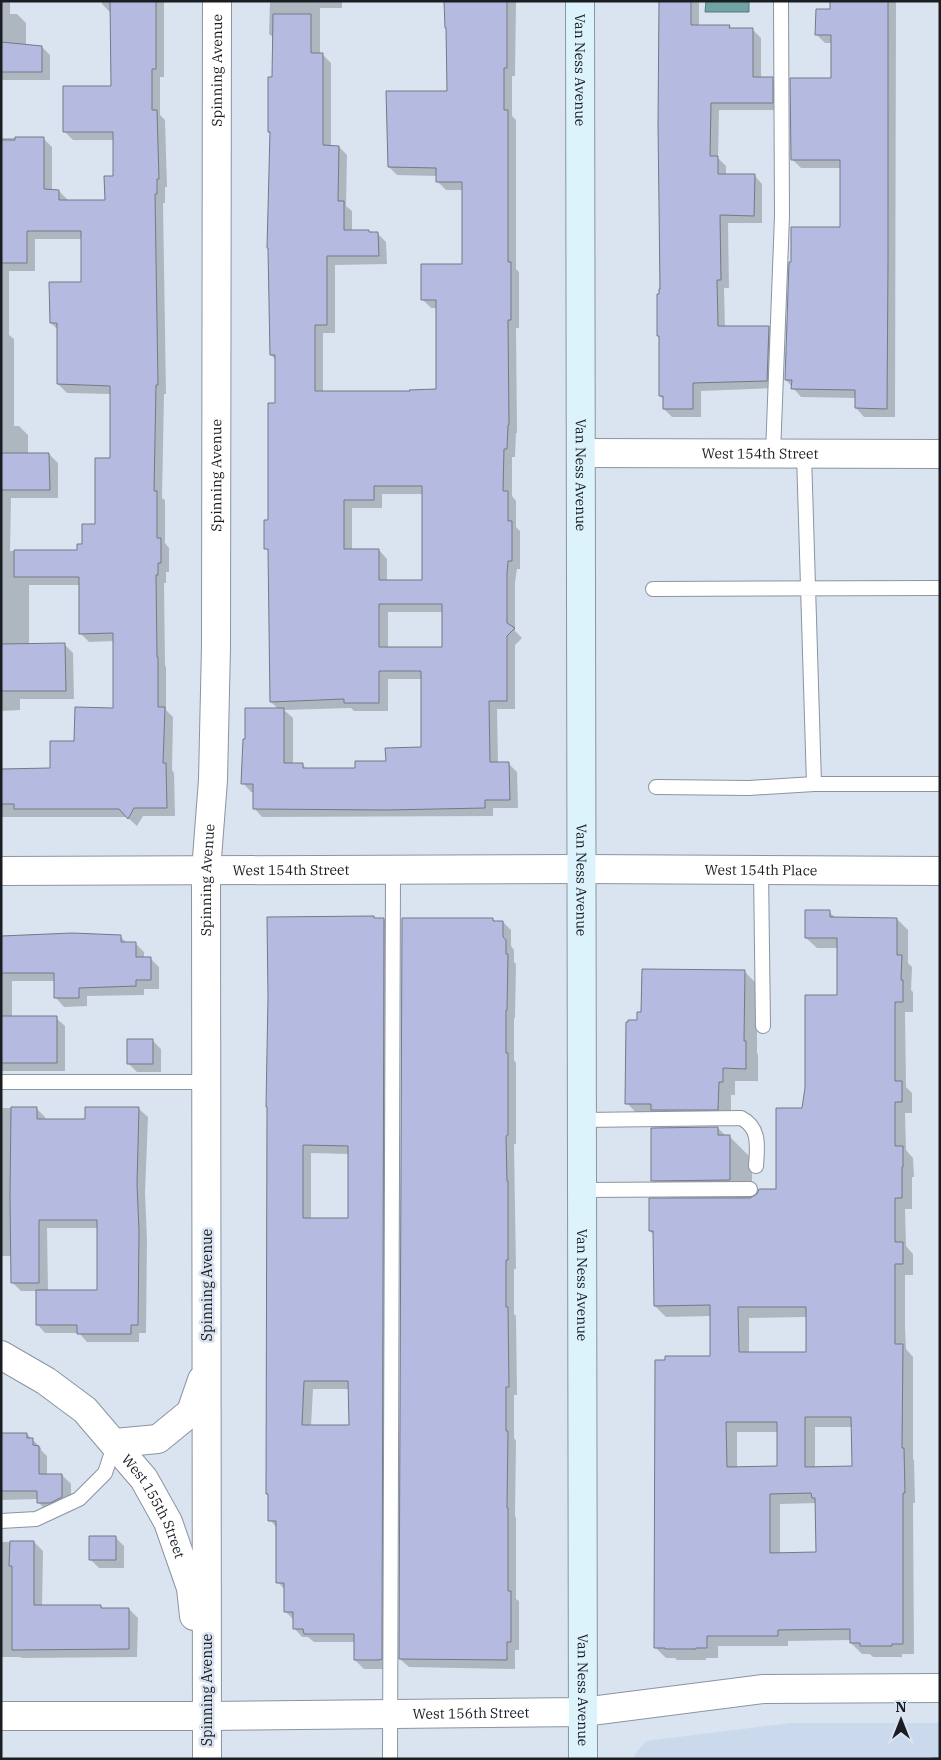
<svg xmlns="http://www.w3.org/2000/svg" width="941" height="1760" viewBox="0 0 941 1760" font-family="'IBM Plex Serif',serif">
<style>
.built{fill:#cadaec}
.water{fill:#70a3a4;stroke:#567b7d}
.shadow{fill:#0003;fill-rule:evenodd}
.building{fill:#b5bae0;stroke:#767885;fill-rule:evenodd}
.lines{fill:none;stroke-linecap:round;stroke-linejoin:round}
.lane-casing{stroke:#8b94a0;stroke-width:16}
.street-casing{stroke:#8b94a0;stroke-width:30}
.secondary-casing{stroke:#8b94a0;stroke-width:30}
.lane{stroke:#fff;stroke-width:14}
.street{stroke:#fff;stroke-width:28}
.secondary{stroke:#ddf3fc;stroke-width:28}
.labels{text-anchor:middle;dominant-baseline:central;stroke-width:5;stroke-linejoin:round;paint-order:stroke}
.street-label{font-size:14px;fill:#1a1d22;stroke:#dae4f0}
</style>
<rect width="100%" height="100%" fill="#dae4f0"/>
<!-- built -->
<path class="built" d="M791,1723h149v36h-306l1,-5 11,-13z"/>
<!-- water -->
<path class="water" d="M706,1h43v11h-44z"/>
<!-- shadow -->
<path class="shadow" d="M1,1h9v13h7l9,9v22l16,2 8,8v25h-49z
M102,1h62v76h-4v38l5,5 2,67h-2v16h-2l3,191h-2l-2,104 3,2v43l4,5v24h-3v11h-2l1,82 1,2v43l7,7 -1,53 2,3 1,43h-32l-6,10 -10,-9h-126v-47l50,-1 25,-27 39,-32v-69l-26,1 -9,-9v-48h-51v60h36l8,8 1,46h-54v11l-19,1v-573h42l9,9v44h7l9,9v2h38l9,-25v-37h-42l-9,-9 48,-44 -1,-74 -9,-9zM35,239h47v44l-31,40 7,7v54l9,9 44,1v65l-15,66 -18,26h-68l1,-53h47v-35l-9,-9h-21v-19l-9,-9h-5v-87l-5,-4v-64h26z
M270,1h72v7h-22v46h2l9,9v84h8l8,8 -1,51 6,5v20h17l3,3h6l8,8 1,22 -52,1v68h-12v59h88l26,-2v-82h-6l-8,-8 40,-35v-75h-17l-9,-9v-5l-40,-1 -8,-8 59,-75 -3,-91h71l-1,75h-3v40l4,4v149l3,3v56h-3l1,105h-1l-1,24h-3v39l4,5v26l4,4v38h-3l-2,13v49l7,7 -7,7v64h-18l1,54h10l9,9 1,36h-25v8l-231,1 -8,-9v-16h-3l-8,-9 36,-73 -8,-8 -2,-150 -3,-4 3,-27 7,-117v-44l-5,-5v-222l-2,-2 4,-52 1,-41 -5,-4zM382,494h41v87h-36v-22l-8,-9h-27v-42h30zM388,612h56l-1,36h-55zM388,679h35v70l-36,14 -31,7h-49l-5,-6h-9v-46l-9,-8 67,-2 3,3h34z
M659,1h40v25h30l4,4h20l8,8v40l11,1 8,8v23h-61l-1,48 8,8v9h28l8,9v39h-34l1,65h-5l1,39h44l8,8 -2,53 -74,3v26h-29l-8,-8v-9l-4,-4z
M831,1h65l-1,416h-31l-8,-9v-10l-55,-1 -15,-17 55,-152v-60h-40l-8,-8 39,-80v-37h-7l-9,-9 15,-24z
M829,912l7,6 61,1 11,11v33l4,4 -1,23 2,2v20h-8l1,75 6,6v20h-7l1,37 7,8 1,19h-2v32h-7l1,37 7,8v21h-8v53l1,21 7,8v102l1,1 1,43h-2l1,151h-12v3h-29l-3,-3h-8l-11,-11v-3l-63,1v5h-70v12h-12v2h-29l-2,-2h-9l-11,-11 57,-290 -1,-41 -45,1 -11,-11 -1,-71 -4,-4 22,-32 -19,-19 65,-52 8,8h3l23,23v39l26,-8 60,-194v-48h-21l-11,-10zM807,1317l1,37h-59v-36zM815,1427h38l1,41h-39zM737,1432h41v35l-41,1zM817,1503v50l-37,1v-50z
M374,918l2,1h8l8,9 -4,741h-24l-9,-9v-18h-41l-6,-5h-6l-8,-9v-8l-9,-9v-21l-7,-8 -1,-54 -7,-8 -1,-25 -1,-1 1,-385zM311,1153l38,1v65l-38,1zM313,1389h37v38l-39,-1z
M493,919l2,3h8l8,8v16l3,4v12l2,2 -1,54h-1v42l2,3v81h-2l2,125h-2v45l2,2 1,79h-3v43l2,3 -1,75 1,2v81l3,2v49h-4v19l-106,-2 -9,-8z
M1,937h120l6,6h8l9,9v6h6l9,9v22h-15v6l-57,1v10l-23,1 -8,-9 -1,-17h-43v37h44l9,8v45h-64z
M744,971l13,13v69l1,2v26h-23v14h-4v27l-92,-6 -12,-13 11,-82z
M152,1040l9,9v23h-24l-9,-9z
M1,1108h35l9,9v4h41l53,-12 9,8 -3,76 2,47 -1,93h-7v9h-52l-8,-9h-34l-8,-9v-33h-16l-9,-9v-26h-11zM47,1228h52v64h-51z
M1,1434h26l14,14v2l6,6v19h15l9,9v22l-24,5 -9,-9v-3l-37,1z
M115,1537l9,9v22h-25l-9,-9z
M1,1542h33l9,9 -1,55h59l3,4 25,-1 9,9 -1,39 -115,1 -2,-1h-19z
M932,1757h8v2h-8z"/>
<!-- building -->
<path class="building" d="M110,1h46v68h-4v41h5l2,69h-2v15h-2l3,191h-2l-2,106h3v47h4v25h-3v12h-2l1,82h1v50h7l-2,56h3l1,45h-33l-6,11 -9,-10h-105v-5h-13v-35l49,-1v-27h24l1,-34 38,1v-75l-34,1v-57h-65v-27h63v-6h5v-20h13v-66h15v-72l-53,-2v-61h-7l-1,-41h32v-51h-54v32h-26v-123h14v-3h29v52l15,1v10h46l-1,-24h9v-44h-50v-46h48z
M444,1h63v67h-3v42h4v152h3v58h-3l1,105h-1l-1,24h-3l-1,42h5v30h4v40h-4l-1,12v50l8,5 -8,8v65h-18l1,61h19l1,38h-25v8l-98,2 -134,-1v-25h-12l2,-45h2v-31h39v55h19v5h52v-7h31l-1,-13 36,-1v-76h-42v32h-35v-4l-74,3 -2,-153h-4v-29h4v-117h7v-48h-5l-2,-107h-1l3,-116h-2v-55h4l1,-63h38v39h12v92l16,1 -1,55h6v29h25v2h9l1,24h-52v69h-12v66h95l-1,-1 27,-1v-89h-15v-36h41v-82h-26v-14l-48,-1 -2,-76h61l-1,-63h-1zM374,486h48v94h-43v-31h-35v-49h30zM379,604h63v43h-63z
M659,1h32v24h39l-1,3h24v49h20v26h-62l-1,53h8v18h37l-1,42 -34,-1 1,65h-4l1,46h51l-2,55 -74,2v26h-30v-13h-4v-60h-2v-42h2v-5h1l-2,-166z
M830,1h58v263l-1,145 -32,-1v-18l-64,-1 1,-9h-7l4,-118h2v-35h49v-67h-49l-1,-82h41v-43h-16l1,-26h14z
M1,42l41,4v26h-41z
M1,453h48l1,37h-49z
M65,643l1,48h-65v-47z
M805,910h25v7l67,1v37h5l-1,25h2v22h-8v79h7v21h-7v44h8v21h-1v31h-7v44h8v22h-8v80h8l-1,104h2l1,45h-2v151h-11v2h-32v-3h-10v-14l-72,1v6h-71v12h-11v1h-31v-1h-11l1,-288h10v-4h45v-51l-56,1 -1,-75h-4v-33h101l7,-4 2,-5h17v-81h26l3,-20v-93h32v-57h-32zM738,1307h68v45h-67zM805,1417h46l1,49 -47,1zM726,1422h51v44l-50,1zM811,1493l1,5h3l1,54 -46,1v-59z
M374,916v2h10l-2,741 -3,1h-25v-26h-50l-1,-5h-10v-17h-9v-29h-8v-62h-8v-27h-2l1,-387h-1l2,-110 -1,-80zM303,1145l45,1v72h-45zM304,1381h44l1,44h-47z
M402,918h91v3h10v16l3,3v14h2l-1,56h-1v43h2v82l-2,1 1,45h1v79h-2v47h2l1,80h-3v44h2l-1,77h1v83h3v51h-4v18l-108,-1z
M72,933l49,2v7h15v15h15v23h-15v6l-57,2v10h-25v-25h-53v-37z
M642,969l103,1 -1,71h2v28l-23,-1v14h-4l-1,28h-67v-6h-26l1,-82h2v-2h9v-8h4z
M1,1016h56v47h-56z
M127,1039h26v25h-26z
M11,1107h26v12h48v-12h54l-2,77 2,47 -1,94h-7v9h-54v-9h-41v-35h61v-70h-58v63h-28l-1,-87z
M718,1127v8h12v45l-79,1v-53z
M1,1433h26v5h6v7l6,1v28h23v23l-12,6h-13v-12h-36z
M89,1536h27v24h-27z
M10,1541h24v64h67v3h28v41l-117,1v-84h-3z"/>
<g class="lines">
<defs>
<path id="lane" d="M773,454l9,-238 -1,-215
M653,589l287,-1
M814,784h126
M656,787l93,1 65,-4 -10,-330
M761,870l2,156
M1,1082h205
M582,1120l159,-2c20,10 16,30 15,48
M582,1190l168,-1
M1,1521l35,-2 43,-20 26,-26 10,-30
M390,1759l3,-888"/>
<g id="street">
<path id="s1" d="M581,453l359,1"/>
<path id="s2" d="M1,871l580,-2 359,2"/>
<path id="s3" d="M1,1355l45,26 39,29 59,69 24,43 23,66 3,28"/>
<path d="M115,1443l43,-4 33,-27 11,-32"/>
<path id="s4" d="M1,1716h206l376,-4 181,-23 176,-1"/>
<path id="s5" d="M207,1759l-1,-888 7,-91 3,-134 1,-645"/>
</g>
<g id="secondary">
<path id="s6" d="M580,1l3,1758"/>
</g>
</defs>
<!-- lane casing -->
<use href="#lane" class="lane-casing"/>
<!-- street casing -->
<use href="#street" class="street-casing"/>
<!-- secondary casing -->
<use href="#secondary" class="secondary-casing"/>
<!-- lane -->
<use href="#lane" class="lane"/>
<!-- street -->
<use href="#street" class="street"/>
<!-- secondary -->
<use href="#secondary" class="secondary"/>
</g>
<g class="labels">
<!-- street labels -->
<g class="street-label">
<text stroke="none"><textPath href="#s5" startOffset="1689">Spinning Avenue</textPath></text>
<text stroke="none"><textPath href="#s6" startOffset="69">Van Ness Avenue</textPath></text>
<text stroke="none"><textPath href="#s1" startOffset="179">West 154th Street</textPath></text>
<text stroke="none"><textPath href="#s5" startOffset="1284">Spinning Avenue</textPath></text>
<text stroke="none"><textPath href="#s6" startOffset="474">Van Ness Avenue</textPath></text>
<text stroke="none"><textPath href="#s2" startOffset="760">West 154th Place</textPath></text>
<text stroke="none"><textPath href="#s2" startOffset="290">West 154th Street</textPath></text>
<text stroke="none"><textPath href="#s5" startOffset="879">Spinning Avenue</textPath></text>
<text stroke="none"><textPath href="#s6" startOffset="879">Van Ness Avenue</textPath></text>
<text transform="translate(207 1285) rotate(-90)">Spinning Avenue</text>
<text stroke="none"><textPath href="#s6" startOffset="1284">Van Ness Avenue</textPath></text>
<text stroke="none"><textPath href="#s3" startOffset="220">West 155th Street</textPath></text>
<text transform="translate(207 1690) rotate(-90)">Spinning Avenue</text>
<text stroke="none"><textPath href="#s6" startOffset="1689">Van Ness Avenue</textPath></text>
<text stroke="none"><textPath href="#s4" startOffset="470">West 156th Street</textPath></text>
</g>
</g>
<!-- border -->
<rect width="941" height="1760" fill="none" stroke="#1a1d22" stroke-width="5"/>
<!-- north arrow -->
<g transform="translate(901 1720)" stroke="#dae4f0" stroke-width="4" paint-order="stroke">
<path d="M0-4L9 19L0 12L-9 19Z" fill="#1a1d22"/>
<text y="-8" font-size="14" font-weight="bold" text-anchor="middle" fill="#1a1d22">N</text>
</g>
</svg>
